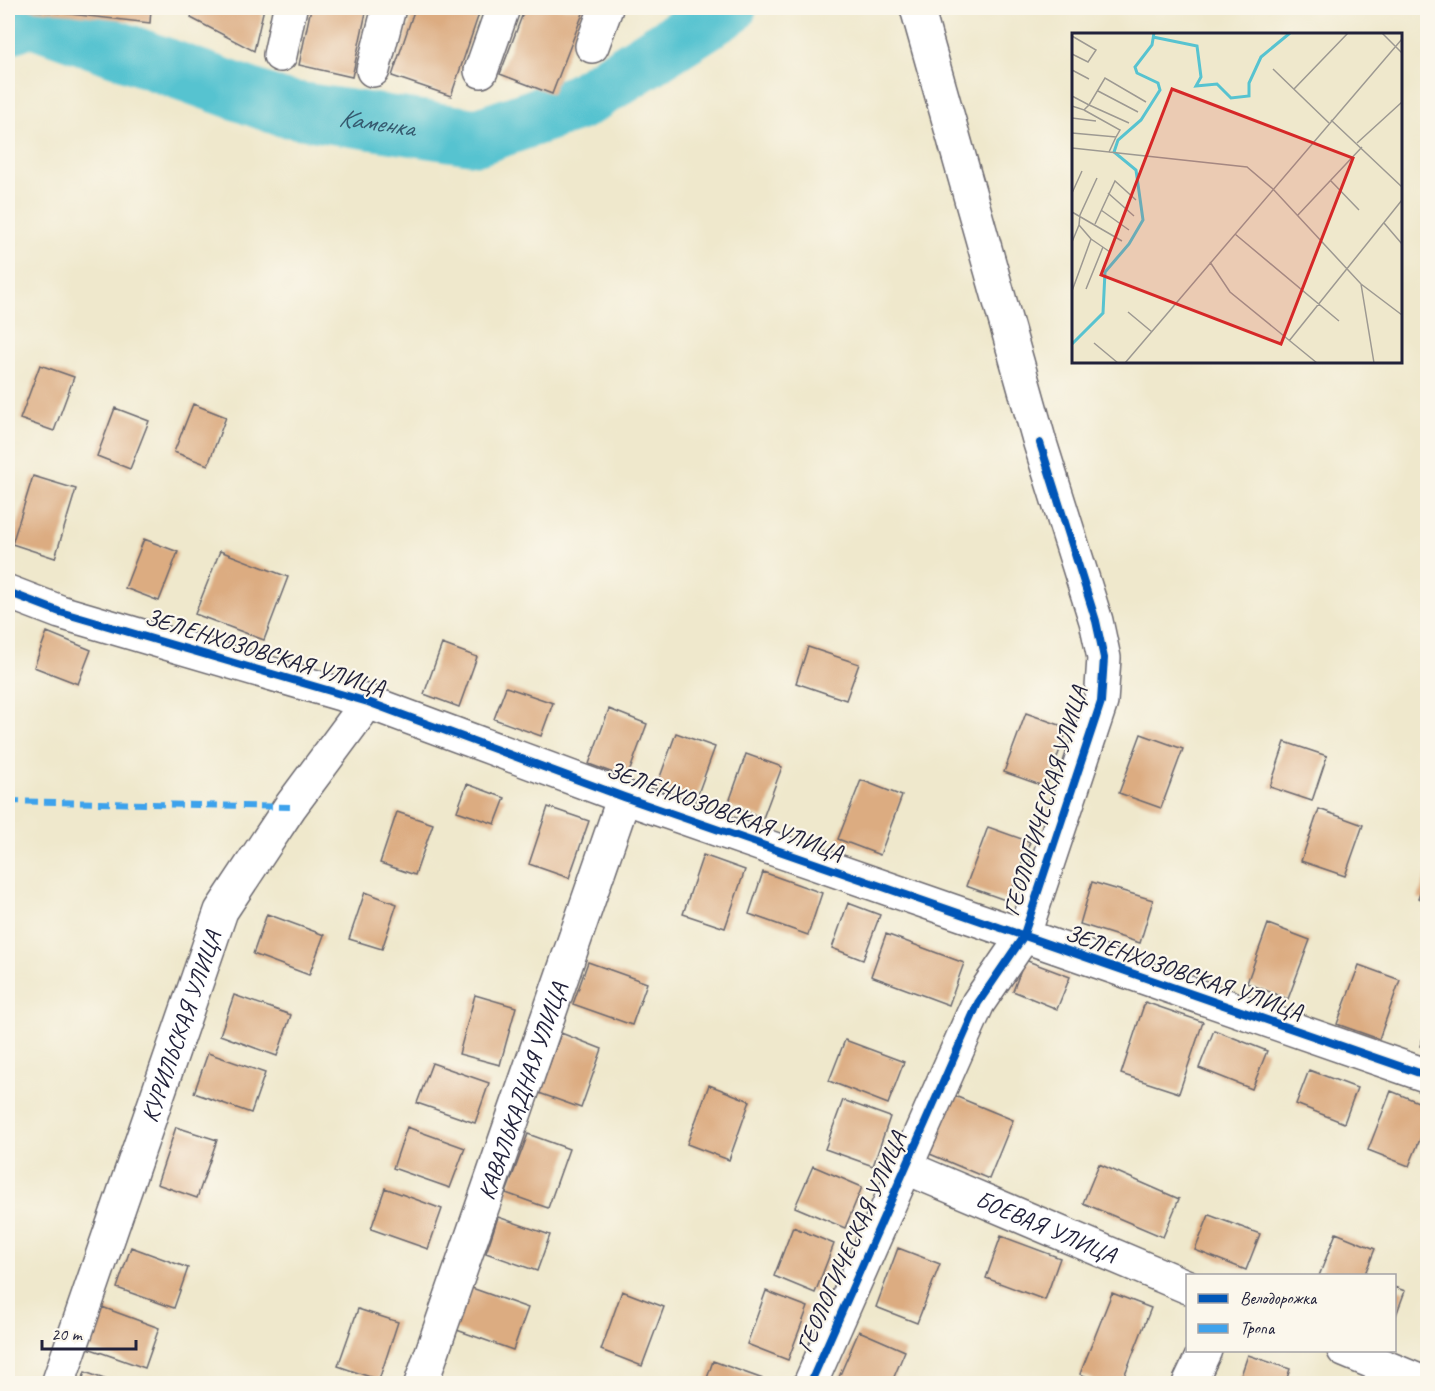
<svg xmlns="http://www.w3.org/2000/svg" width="1435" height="1391" viewBox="0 0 1435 1391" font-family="Caveat,sans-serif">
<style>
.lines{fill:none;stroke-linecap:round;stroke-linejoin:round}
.river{stroke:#57c3d0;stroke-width:57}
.building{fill:#dcac81}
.minor-casing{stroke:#6a676e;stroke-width:36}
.minor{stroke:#fff;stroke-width:33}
.quiet{stroke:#3ea2ec;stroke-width:6;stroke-dasharray:12 6;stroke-linecap:butt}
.cycleway-casing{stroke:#fbf7ec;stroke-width:11}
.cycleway{stroke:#0057b8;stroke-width:8}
.labels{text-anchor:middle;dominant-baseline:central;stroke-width:4.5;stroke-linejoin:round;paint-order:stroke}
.street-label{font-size:24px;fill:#22223b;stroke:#fbf7ec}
.water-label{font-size:26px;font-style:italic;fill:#355a6f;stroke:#fbf7ec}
.inset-river{fill:none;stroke:#57c3d0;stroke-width:3}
.inset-road{fill:none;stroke:#9d9992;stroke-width:1.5}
.view{fill:#d62828;fill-opacity:0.15;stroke:#d62828;stroke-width:3}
.inset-edge{fill:none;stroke:#22223b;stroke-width:3}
</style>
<rect width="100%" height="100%" fill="#fbf7ec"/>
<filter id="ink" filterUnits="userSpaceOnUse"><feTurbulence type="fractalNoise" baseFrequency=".0167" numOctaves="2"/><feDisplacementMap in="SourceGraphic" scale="12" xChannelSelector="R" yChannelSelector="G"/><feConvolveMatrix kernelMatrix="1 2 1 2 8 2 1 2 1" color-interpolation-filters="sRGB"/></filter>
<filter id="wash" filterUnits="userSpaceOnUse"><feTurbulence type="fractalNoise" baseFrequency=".008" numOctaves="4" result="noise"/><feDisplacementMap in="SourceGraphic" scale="24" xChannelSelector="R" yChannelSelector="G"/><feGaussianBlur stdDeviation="1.35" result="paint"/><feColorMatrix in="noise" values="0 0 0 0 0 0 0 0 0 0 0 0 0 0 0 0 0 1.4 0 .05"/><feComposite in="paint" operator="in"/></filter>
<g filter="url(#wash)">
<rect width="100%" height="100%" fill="#efe8cc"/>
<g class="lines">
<!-- river -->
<path class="river" id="s1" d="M8,26l23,-8 251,90 195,29 102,-35 149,-94"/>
</g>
<g id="blocks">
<!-- building -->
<path class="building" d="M16,8h135l-1,15z
M193,8h71l-10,43 -63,-33z
M311,8h56l-15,69 -53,-12z
M415,8h66l-30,88 -59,-20z
M525,8h60l-33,86 -52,-20z
M40,365l34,12 -20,54 -34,-12z
M193,404l33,13 -18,48 -34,-13z
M115,408l34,13 -19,48 -33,-13z
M33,476l43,13 -21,69 -43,-14z
M144,539l34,13 -19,49 -34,-13z
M220,551l68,26 -24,63 -69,-26z
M47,632l44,18 -13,34 -44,-17z
M442,644l35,13 -18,50 -35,-13z
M808,647l51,17 -13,36 -50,-17z
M506,687l47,16 -12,33 -47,-17z
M609,709l38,15 -20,54 -38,-14z
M1026,713l42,15 -22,59 -42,-15z
M676,733l39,14 -20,55 -39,-14z
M1141,734l42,15 -22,59 -42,-15z
M1285,742l42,14 -15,45 -42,-14z
M746,754l36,13 -19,51 -35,-13z
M861,780l41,16 -22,59 -42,-16z
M467,784l38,14 -10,26 -38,-13z
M548,807l41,14 -20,57 -40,-14z
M1319,809l44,16 -18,51 -44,-15z
M397,812l36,12 -18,51 -35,-12z
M988,827l42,15 -22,59 -42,-15z
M703,855l42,15 -20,58 -42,-14z
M763,872l59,21 -14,42 -59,-21z
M1427,873h1v28l-10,-3z
M1092,882l61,18 -13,43 -60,-19z
M365,892l32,12 -15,45 -33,-10z
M848,903l32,12 -17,45 -31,-12z
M267,914l57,21 -15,40 -56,-21z
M1268,924l42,16 -22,59 -41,-16z
M886,934l78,29 -15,42 -78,-29z
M1025,960l45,17 -13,32 -44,-18z
M588,962l59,21 -15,42 -59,-21z
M1359,965l41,15 -21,59 -42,-15z
M234,995l57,20 -14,41 -57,-21z
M475,995l41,12 -16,58 -41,-11z
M1145,1002l58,20 -24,71 -58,-19z
M1427,1026h1v23l-8,-3z
M1214,1030l53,21 -15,38 -53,-21z
M561,1033l41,16 -21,59 -42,-15z
M845,1040l59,22 -16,42 -59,-23z
M208,1053l57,20 -14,40 -57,-20z
M432,1063l57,20 -14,40 -58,-20z
M1309,1070l48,18 -13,35 -48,-19z
M709,1085l41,16 -21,59 -42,-16z
M1391,1091l37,15v14l-19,46 -41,-16z
M955,1096l58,24 -24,59 -59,-25z
M843,1100l47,17 -17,49 -48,-17z
M176,1127l41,13 -20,58 -40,-14z
M407,1127l58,21 -15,40 -57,-20z
M528,1134l41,15 -21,59 -42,-15z
M1099,1164l80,35 -16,38 -80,-34z
M813,1166l49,21 -17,41 -50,-21z
M385,1188l57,21 -14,40 -57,-20z
M1209,1215l51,19 -14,36 -51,-20z
M498,1217l52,18 -13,36 -51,-18z
M793,1227l41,17 -19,49 -41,-17z
M1336,1233l39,16 -11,27h-45z
M1001,1236l59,22 -15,42 -59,-22z
M131,1247l57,21 -14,40 -57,-20z
M898,1248l42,16 -23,59 -41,-16z
M469,1287l59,21 -15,42 -59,-21z
M1394,1287l11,4 -10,27h-1z
M622,1291l42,16 -22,59 -41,-16z
M766,1291l42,16 -20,53 -41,-16z
M1112,1293l39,15 -30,76h-17l-24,-10z
M102,1307l57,21 -14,40 -57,-20z
M358,1309l40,13 -19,58 -41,-14z
M859,1331l46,20 -14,33h-55z
M1248,1355l42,14 -5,15h-47z
M713,1361l61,22v1h-69z
M85,1372l30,11v1h-34z"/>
</g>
</g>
<g filter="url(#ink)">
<use href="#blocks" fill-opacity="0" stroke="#6a676e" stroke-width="1.5"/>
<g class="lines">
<defs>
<g id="minor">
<path d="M592,46l14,-38"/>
<path d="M280,55l10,-47"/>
<path d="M373,70l16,-62"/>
<path d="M481,71l22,-63"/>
<path d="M8,592l52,20 308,90 256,95 804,279"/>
<path id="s2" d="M905,1167l283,120"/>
<path d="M1344,1350l82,34"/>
<path id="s3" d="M58,1384l163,-473 69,-104 78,-105"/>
<path id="s4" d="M421,1384l203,-587"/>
<path d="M810,1384l168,-381 45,-66 78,-235 3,-44 -8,-37 -56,-178 -123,-435"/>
<path d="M1189,1384l16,-34"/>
</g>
</defs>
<!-- minor casing -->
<use href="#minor" class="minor-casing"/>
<!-- minor -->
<use href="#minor" class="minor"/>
<!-- quiet -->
<path class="quiet" d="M8,801l282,6"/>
<defs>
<path id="cycleway" d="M8,592l52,20 308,90 256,95 804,279
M810,1384l168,-381 45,-66 78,-235 3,-44 -8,-37 -56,-178"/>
</defs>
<!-- cycleway casing -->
<use href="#cycleway" class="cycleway-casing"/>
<!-- cycleway -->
<use href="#cycleway" class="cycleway"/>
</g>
</g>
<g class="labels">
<!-- street labels -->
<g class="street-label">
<text transform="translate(265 652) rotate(17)">ЗЕЛЕНХОЗОВСКАЯ УЛИЦА</text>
<text transform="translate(1045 801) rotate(-73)">ГЕОЛОГИЧЕСКАЯ УЛИЦА</text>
<text transform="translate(725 811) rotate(20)">ЗЕЛЕНХОЗОВСКАЯ УЛИЦА</text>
<text transform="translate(1184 972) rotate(19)">ЗЕЛЕНХОЗОВСКАЯ УЛИЦА</text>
<text stroke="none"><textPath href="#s3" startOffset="378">КУРИЛЬСКАЯ УЛИЦА</textPath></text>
<text stroke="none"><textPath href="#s4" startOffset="310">КАВАЛЬКАДНАЯ УЛИЦА</textPath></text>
<text stroke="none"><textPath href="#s2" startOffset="153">БОЕВАЯ УЛИЦА</textPath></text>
<text transform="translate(851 1242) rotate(-66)">ГЕОЛОГИЧЕСКАЯ УЛИЦА</text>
</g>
<!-- water labels -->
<g class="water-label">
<text stroke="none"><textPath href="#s1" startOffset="387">Каменка</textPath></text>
</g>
</g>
<!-- overview -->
<g transform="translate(1072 33)">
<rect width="330" height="330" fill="#efe8cc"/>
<path class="inset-river" d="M81,4l44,9 4,31 -5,9 21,-2 14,14 18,-2v-13l12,-26 29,-24M0,311l31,-31 2,-41 24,-28 14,-24 -7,-50 -22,-18 4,-12 23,-20 19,-30 -2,-7 -21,-10 -2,-6 17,-22 2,-12"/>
<path class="inset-road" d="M310,0l20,20M0,3l24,14 -8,12 -16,-8M201,36l56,54M0,37l17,9M222,56l54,-56M26,58l40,21M0,63l17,9 16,-27 41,24M0,73l12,4 5,-5 40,18M0,85l24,3M259,87l71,67M0,100l44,4 4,-7 -36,-20M285,110l45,-41M0,115l37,4 7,-15M37,119l138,15 26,22 88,95 41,31M259,148l28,29M0,160l10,-22M36,160l26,23M29,177l28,20M0,179l50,29M225,183l65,-69M312,190l18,21M23,191l20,-43 21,19M163,201l104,87M19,206l19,13M0,209l7,-17M138,229l20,30 87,71M289,251l13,79M14,256l17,-42M0,258l19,-52 -12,-14 1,-10 17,-37M56,279l24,20M217,308l113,-141M22,310l24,20M53,330l277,-324"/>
<path class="view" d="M100,56l181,69 -72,186 -180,-69z"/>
<rect width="330" height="330" class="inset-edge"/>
</g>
<!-- margin -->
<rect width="1435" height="1391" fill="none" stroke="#fbf7ec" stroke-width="30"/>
<!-- legend -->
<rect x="1186" y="1274" width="210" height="78" fill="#fbf7ec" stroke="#a4a2a5" stroke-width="1.5"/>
<rect x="1198" y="1294" width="30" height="9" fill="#0057b8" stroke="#a4a2a5" stroke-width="1.5"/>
<text x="1240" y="1304" font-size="18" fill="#22223b">Велодорожка</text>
<rect x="1198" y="1324" width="30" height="9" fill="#3ea2ec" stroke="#a4a2a5" stroke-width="1.5"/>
<text x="1240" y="1334" font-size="18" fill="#22223b">Тропа</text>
<!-- scale -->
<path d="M42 1340v9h94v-9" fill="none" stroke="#22223b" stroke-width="3"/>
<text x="51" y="1340" font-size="18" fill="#22223b" stroke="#fbf7ec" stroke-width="4.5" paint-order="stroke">20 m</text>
</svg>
